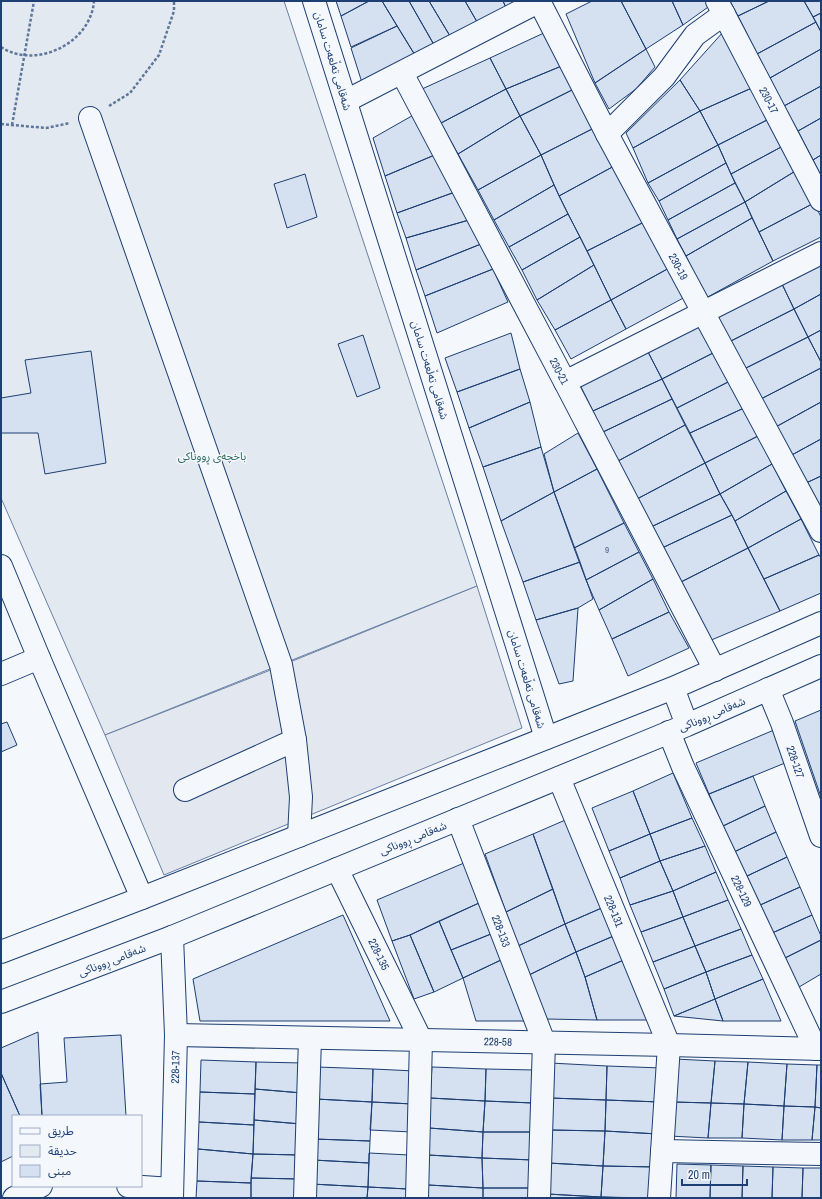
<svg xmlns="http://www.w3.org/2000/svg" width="822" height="1199" viewBox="0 0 822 1199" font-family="'Archivo Narrow','Noto Sans Arabic',sans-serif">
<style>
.park{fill:#e3e9f0;stroke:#687fa3}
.parking{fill:#e3e8f0;stroke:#687fa3}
.building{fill:#d5e0f0;stroke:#1d3f73}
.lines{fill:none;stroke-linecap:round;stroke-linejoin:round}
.minor-casing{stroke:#1d3f73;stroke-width:24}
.major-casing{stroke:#1d3f73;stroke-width:24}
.path{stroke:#5e769c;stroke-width:2.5;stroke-dasharray:3 2;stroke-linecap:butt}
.minor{stroke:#f4f7fb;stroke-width:22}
.major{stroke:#f4f7fb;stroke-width:22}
.labels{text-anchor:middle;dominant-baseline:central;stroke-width:3;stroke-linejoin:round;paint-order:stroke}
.number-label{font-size:9px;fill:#4b6792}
.street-label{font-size:11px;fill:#1d3f73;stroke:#f4f7fb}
.park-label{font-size:11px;fill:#2c6c60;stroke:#f4f7fb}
</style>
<rect width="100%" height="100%" fill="#f4f7fb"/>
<!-- park -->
<path class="park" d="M1,1h283l193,585 -372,149 -104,-237z"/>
<!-- parking -->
<path class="parking" d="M477,586l45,142 -358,147 -59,-140 158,-62z"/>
<!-- building -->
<path class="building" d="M336,1h33l-28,15z
M369,1h13l15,25 -46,21 -10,-31z
M382,1h27l28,49 -19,10z
M409,1h20l24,40 -16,9z
M429,1h36l15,26 -27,14z
M465,1h38l5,11 -28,15z
M503,1h25l-20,11z
M592,1h29l25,48 -51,34 -29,-69z
M621,1h51l11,24 -37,24z
M672,1h38l1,4 -28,20z
M730,1h39l-31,15z
M769,1h35l12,21 -59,32 -19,-38z
M804,1h17v12l-8,4z
M821,13v19l-8,-15z
M816,22l5,10v17l-51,29 -13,-24z
M397,26l21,34 -54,29 -13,-41z
M724,31l30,56 -54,24 -20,-31z
M546,32l18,33 -58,24 -16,-31z
M646,49l9,18 -19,22 -27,20 -14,-26z
M821,49v37l-37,20 -14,-28z
M490,58l16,31 -65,34 -19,-34z
M564,65l12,23 -56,28 -14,-27z
M680,80l20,31 -67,37 -7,-15z
M821,86v32l-23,13 -14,-25z
M754,87l15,32 -51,26 -18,-34z
M576,88l20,39 -55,28 -21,-39z
M506,89l14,27 -62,38 -17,-31z
M700,111l18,34 -70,38 -15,-35z
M417,113l20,41 -52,22 -12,-38z
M520,116l21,39 -63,35 -20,-36z
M821,118v37l-8,5 -15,-29z
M769,119l14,27 -52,28 -13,-29z
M596,127l20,38 -57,31 -18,-41z
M718,145l8,18 -67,38 -11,-18z
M783,146l14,24 -52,32 -14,-28z
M437,154l18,38 -58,21 -12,-37z
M541,155l13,30 -60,35 -16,-30z
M821,155v21l-8,-16z
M726,163l9,20 -67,37 -9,-19z
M616,165l30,56 -59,30 -28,-55z
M797,170l17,33 -55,29 -14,-30z
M305,174l12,43 -30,11 -13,-44z
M735,183l10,19 -68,37 -9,-19z
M554,185l14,29 -59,33 -15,-27z
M455,192l14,28 -63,18 -9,-25z
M745,202l7,16 -66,38 -9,-17z
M814,203l7,14v20l-48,24 -14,-29z
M568,214l12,23 -58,33 -13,-23z
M752,218l21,43 -67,37 -20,-42z
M469,220l12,24 -65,26 -10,-32z
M646,221l25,46 -60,33 -24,-49z
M580,237l14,28 -57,35 -15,-30z
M481,244l12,25 -68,27 -9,-26z
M594,265l17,35 -56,30 -18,-30z
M821,265v29l-27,15 -12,-25z
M671,267l16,29 -61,33 -15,-29z
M493,269l15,33 -71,31 -12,-37z
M782,284l12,25 -67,34 -14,-26z
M821,294v36l-13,7 -14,-28z
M611,300l15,29 -55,30 -16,-29z
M794,309l14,28 -66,33 -15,-27z
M701,324l14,28 -53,27 -15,-29z
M821,330v32l-13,-25z
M511,333l9,36 -63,23 -12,-34z
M363,335l17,53 -23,9 -19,-53z
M808,337l13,25v6l-64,33 -15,-31z
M647,350l15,29 -69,32 -13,-26z
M91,351l15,112 -61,11 -7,-41h-37v-35l30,-5 -6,-33z
M715,352l15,29 -53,27 -15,-29z
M821,368v34l-49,27 -15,-28z
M520,369l10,33 -61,26 -12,-36z
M662,379l10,20 -69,33 -10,-21z
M730,381l14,27 -54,25 -13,-25z
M672,399l13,26 -67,36 -15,-29z
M530,402l11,45 -58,20 -14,-39z
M821,402v37l-31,17 -18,-27z
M744,408l14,28 -53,27 -15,-30z
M685,425l20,38 -68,36 -19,-38z
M578,433l19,36 -43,23 -10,-38z
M758,436l14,28 -52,30 -15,-31z
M821,439v37l-17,8 -14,-28z
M541,447l13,45 -53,29 -18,-54z
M705,463l15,31 -69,33 -14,-28z
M772,464l14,27 -51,30 -15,-27z
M597,469l27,54 -50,25 -20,-56z
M821,476v37l-17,-29z
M786,491l15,28 -53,29 -13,-27z
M554,492l26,70 -57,20 -22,-61z
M720,494l12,21 -70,33 -11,-21z
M732,515l16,33 -69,35 -17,-35z
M801,519l18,36 -55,24 -16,-31z
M624,523l15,29 -53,28 -12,-32z
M748,548l32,63 -71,30 -30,-58z
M639,552l14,27 -54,31 -13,-30z
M819,555l2,3v35l-41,18 -16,-32z
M580,562l13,37 -15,9 -42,12 -13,-38z
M653,579l16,33 -57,27 -13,-29z
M578,608l-5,73 -14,3 -23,-64z
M669,612l20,36 -61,28 -16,-37z
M821,710v87l-26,-76z
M7,722l10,23 -16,7v-28z
M774,730l11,33 -76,31 -13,-31z
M673,773l19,45 -42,16 -17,-43z
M753,776l12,30 -42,20 -14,-32z
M633,791l17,43 -41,17 -17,-43z
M765,806l11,26 -42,20 -11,-26z
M570,818l34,89 -39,17 -32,-90z
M692,818l13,28 -45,15 -10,-27z
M776,832l11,25 -42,20 -11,-25z
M533,834l20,55 -47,23 -21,-58z
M650,834l10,27 -40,17 -11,-27z
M705,846l11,26 -43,19 -13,-30z
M787,857l13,30 -42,19 -13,-29z
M660,861l13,30 -43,14 -10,-27z
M464,863l15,40 -69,32 -18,6 -15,-41z
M716,872l12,28 -45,17 -10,-26z
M800,887l12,28 -42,19 -12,-28z
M553,889l12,35 -47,22 -12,-34z
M673,891l10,26 -42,15 -11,-27z
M728,900l13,29 -46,17 -12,-29z
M479,903l12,31 -40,16 -12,-29z
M604,907l12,28 -40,17 -11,-28z
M343,915l47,106h-190l-7,-42z
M812,915l9,21v4l-40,20 -11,-26z
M683,917l12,29 -42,16 -12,-30z
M439,921l24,57 -29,14 -24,-57z
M565,924l11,28 -47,23 -11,-29z
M741,929l11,26 -46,17 -11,-26z
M491,934l10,26 -38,18 -12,-28z
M410,935l24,57 -20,7 -22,-58z
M616,935l10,24 -41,18 -9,-25z
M821,940v34l-27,16 -13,-30z
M695,946l11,26 -42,17 -11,-27z
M576,952l9,25 12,43 -51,-1 -17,-44z
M752,955l11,24 -48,20 -9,-27z
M626,959l24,61h-53l-12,-43z
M501,960l23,61h-48l-13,-43z
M706,972l9,27 -41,17 -10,-27z
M763,979l18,42h-58l-8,-22z
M715,999l8,22 -49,-5z
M38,1032l4,84h-22l-19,-43v-25z
M121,1035l5,81h-84l-2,-32 27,-2 -3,-44z
M675,1059l40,2 -4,42 -38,-1z
M201,1060l55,2 -1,32 -55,-2z
M715,1061l33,1 -4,42 -33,-1z
M256,1062l47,1 -1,30 -47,-4z
M748,1062l39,2 -3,42 -40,-2z
M550,1063l57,3 -1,34 -56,-2z
M787,1064l30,1 -2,42 -31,-1z
M817,1065h4v43l-6,-1z
M607,1066l55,2 -2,34 -54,-2z
M317,1067l56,2 -1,33 -56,-3z
M432,1067l54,2 -1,32 -55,-3z
M373,1069l42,2 -2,33 -41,-2z
M486,1069l48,1 -1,33 -48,-2z
M1,1073l19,43h-7v40l-12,6z
M255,1089l47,4 -1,31 -47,-4z
M200,1092l55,2 -1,31 -55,-3z
M430,1098l55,3 -2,31 -54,-4z
M550,1098l56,2 -1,31 -55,-1z
M316,1099l56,3 -2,39 -56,-2z
M606,1100l54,2 -2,32 -53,-3z
M485,1101l48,2v29h-50z
M372,1102l41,2 -1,28 -42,-2z
M673,1102l38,1 -3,35 -39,-2z
M711,1103l33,1 -2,34h-34z
M744,1104l40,2 -2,34 -40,-2z
M784,1106l31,1 -3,33h-30z
M815,1107l6,1v32h-9z
M254,1120l47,4 -1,31 -47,-1z
M199,1122l55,3 -1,29 -55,-5z
M429,1128l54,4 -1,26 -54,-3z
M550,1130l55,1 -2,35 -55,-3z
M605,1131l53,3 -2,33 -53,-1z
M483,1132h50v28l-51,-2z
M314,1139l56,2 -1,22 -56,-3z
M198,1149l55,5 -2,29 -54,-2z
M369,1153l40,2 -1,34 -40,-2z
M253,1154l47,1v24l-49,-1z
M428,1155l54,3 1,30 -55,-3z
M482,1158l51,2v28h-50z
M313,1160l56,3 -1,24 -57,-3z
M548,1163l55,3 -2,31 -54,-3z
M677,1164l34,1 -1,33h-34z
M711,1165l32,1 -1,32h-32z
M603,1166l53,1 -4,31 -51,-1z
M743,1166l30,1 -1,31h-30z
M773,1167l30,1 -1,30h-30z
M803,1168h18v30h-19z
M251,1178l49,1 -1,19h-48z
M197,1181l54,2v15h-55z
M311,1184l57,3 -1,11h-56z
M428,1185l55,3v10h-55z
M368,1187l40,2 -1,9h-40z
M483,1188h50l-1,10h-49z
M547,1194l54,3v1h-54z
M601,1197l31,1h-31z"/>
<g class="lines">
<defs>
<g id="minor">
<path d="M314,1l232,737"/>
<path id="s1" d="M539,1l68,133 214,397"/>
<path id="s2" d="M717,1l104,199"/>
<path id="s3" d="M402,73l163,309 150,288"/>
<path d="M346,101l194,-100"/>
<path d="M90,118l191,547 14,75 6,57 -2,39"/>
<path d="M607,134l57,-57 31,-42 29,-21"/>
<path d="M565,382l256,-129"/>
<path d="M1,566l38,92 103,240"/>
<path d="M1,674l38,-16"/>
<path id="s4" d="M768,689l14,34 39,113"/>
<path id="s5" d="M669,732l14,35 133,282 5,-6"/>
<path id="s6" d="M559,778l110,267 -10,153"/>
<path d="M185,790l110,-50"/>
<path id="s7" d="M458,819l86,223 -5,156"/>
<path id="s8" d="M337,869l84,171 -4,158"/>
<path id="s9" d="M176,1035l493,10 152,4"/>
<path d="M662,1151l159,3"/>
<path d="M128,1186l44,3"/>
<path d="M14,1198l27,-12"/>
<path id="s10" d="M172,1198l4,-163 -4,-98"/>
<path d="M305,1198l5,-160"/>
</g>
<path id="major" d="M673,688l14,37
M1,952l141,-54 531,-210 148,-65
M1,1002l171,-65 515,-212 134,-59"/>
</defs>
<!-- minor casing -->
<use href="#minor" class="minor-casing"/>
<!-- major casing -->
<use href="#major" class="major-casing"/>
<!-- path -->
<path class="path" d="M1,47c35,23 90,-4 93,-46
M109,106l21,-13 29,-38 15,-44v-10
M1,124l45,4 24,-5
M12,125l22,-124"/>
<!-- minor -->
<use href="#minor" class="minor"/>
<!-- major -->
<use href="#major" class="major"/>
</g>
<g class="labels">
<!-- number labels -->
<g class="number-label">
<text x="607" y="550">9</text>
</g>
<!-- street labels -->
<g class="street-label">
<text transform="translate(333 61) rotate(73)">شەقامی تەڵعەت سامان</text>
<text stroke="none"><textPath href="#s2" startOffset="112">230-17</textPath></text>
<text stroke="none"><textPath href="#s1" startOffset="300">230-19</textPath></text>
<text transform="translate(430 370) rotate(73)">شەقامی تەڵعەت سامان</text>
<text stroke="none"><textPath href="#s3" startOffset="337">230-21</textPath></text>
<text transform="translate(527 679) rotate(73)">شەقامی تەڵعەت سامان</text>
<text transform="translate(712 714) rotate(-23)">شەقامی ڕووناکی</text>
<text stroke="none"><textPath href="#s4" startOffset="78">228-127</textPath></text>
<text transform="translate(413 838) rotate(-22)">شەقامی ڕووناکی</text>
<text stroke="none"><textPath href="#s5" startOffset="175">228-129</textPath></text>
<text stroke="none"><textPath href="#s6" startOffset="144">228-131</textPath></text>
<text stroke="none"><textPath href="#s7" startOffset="120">228-133</textPath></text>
<text stroke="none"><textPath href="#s8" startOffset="95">228-135</textPath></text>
<text transform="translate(112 960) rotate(-21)">شەقامی ڕووناکی</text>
<text stroke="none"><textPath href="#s9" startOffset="322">228-58</textPath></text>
<text stroke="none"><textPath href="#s10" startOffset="131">228-137</textPath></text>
</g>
<!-- park labels -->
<g class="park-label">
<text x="212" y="456">باخچەی ڕووناکی</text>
</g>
</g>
<!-- border -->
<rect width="822" height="1199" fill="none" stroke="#1d3f73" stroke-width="4"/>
<!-- legend -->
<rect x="12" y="1115" width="130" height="72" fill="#f4f7fb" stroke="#9eadc5"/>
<rect x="20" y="1128" width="20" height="6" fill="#f4f7fb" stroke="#9eadc5"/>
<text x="48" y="1135" font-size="12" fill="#1d3f73">طريق</text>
<rect x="20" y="1145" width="20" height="12" fill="#e3e9f0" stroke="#9eadc5"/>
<text x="48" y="1155" font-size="12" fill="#1d3f73">حديقة</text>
<rect x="20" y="1165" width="20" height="12" fill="#d5e0f0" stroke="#9eadc5"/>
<text x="48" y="1175" font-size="12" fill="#1d3f73">مبنى</text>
<!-- scale -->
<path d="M682 1179v6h65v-6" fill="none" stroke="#1d3f73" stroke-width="2"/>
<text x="688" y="1179" font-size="12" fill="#1d3f73" stroke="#f4f7fb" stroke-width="3" paint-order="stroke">20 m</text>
</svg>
